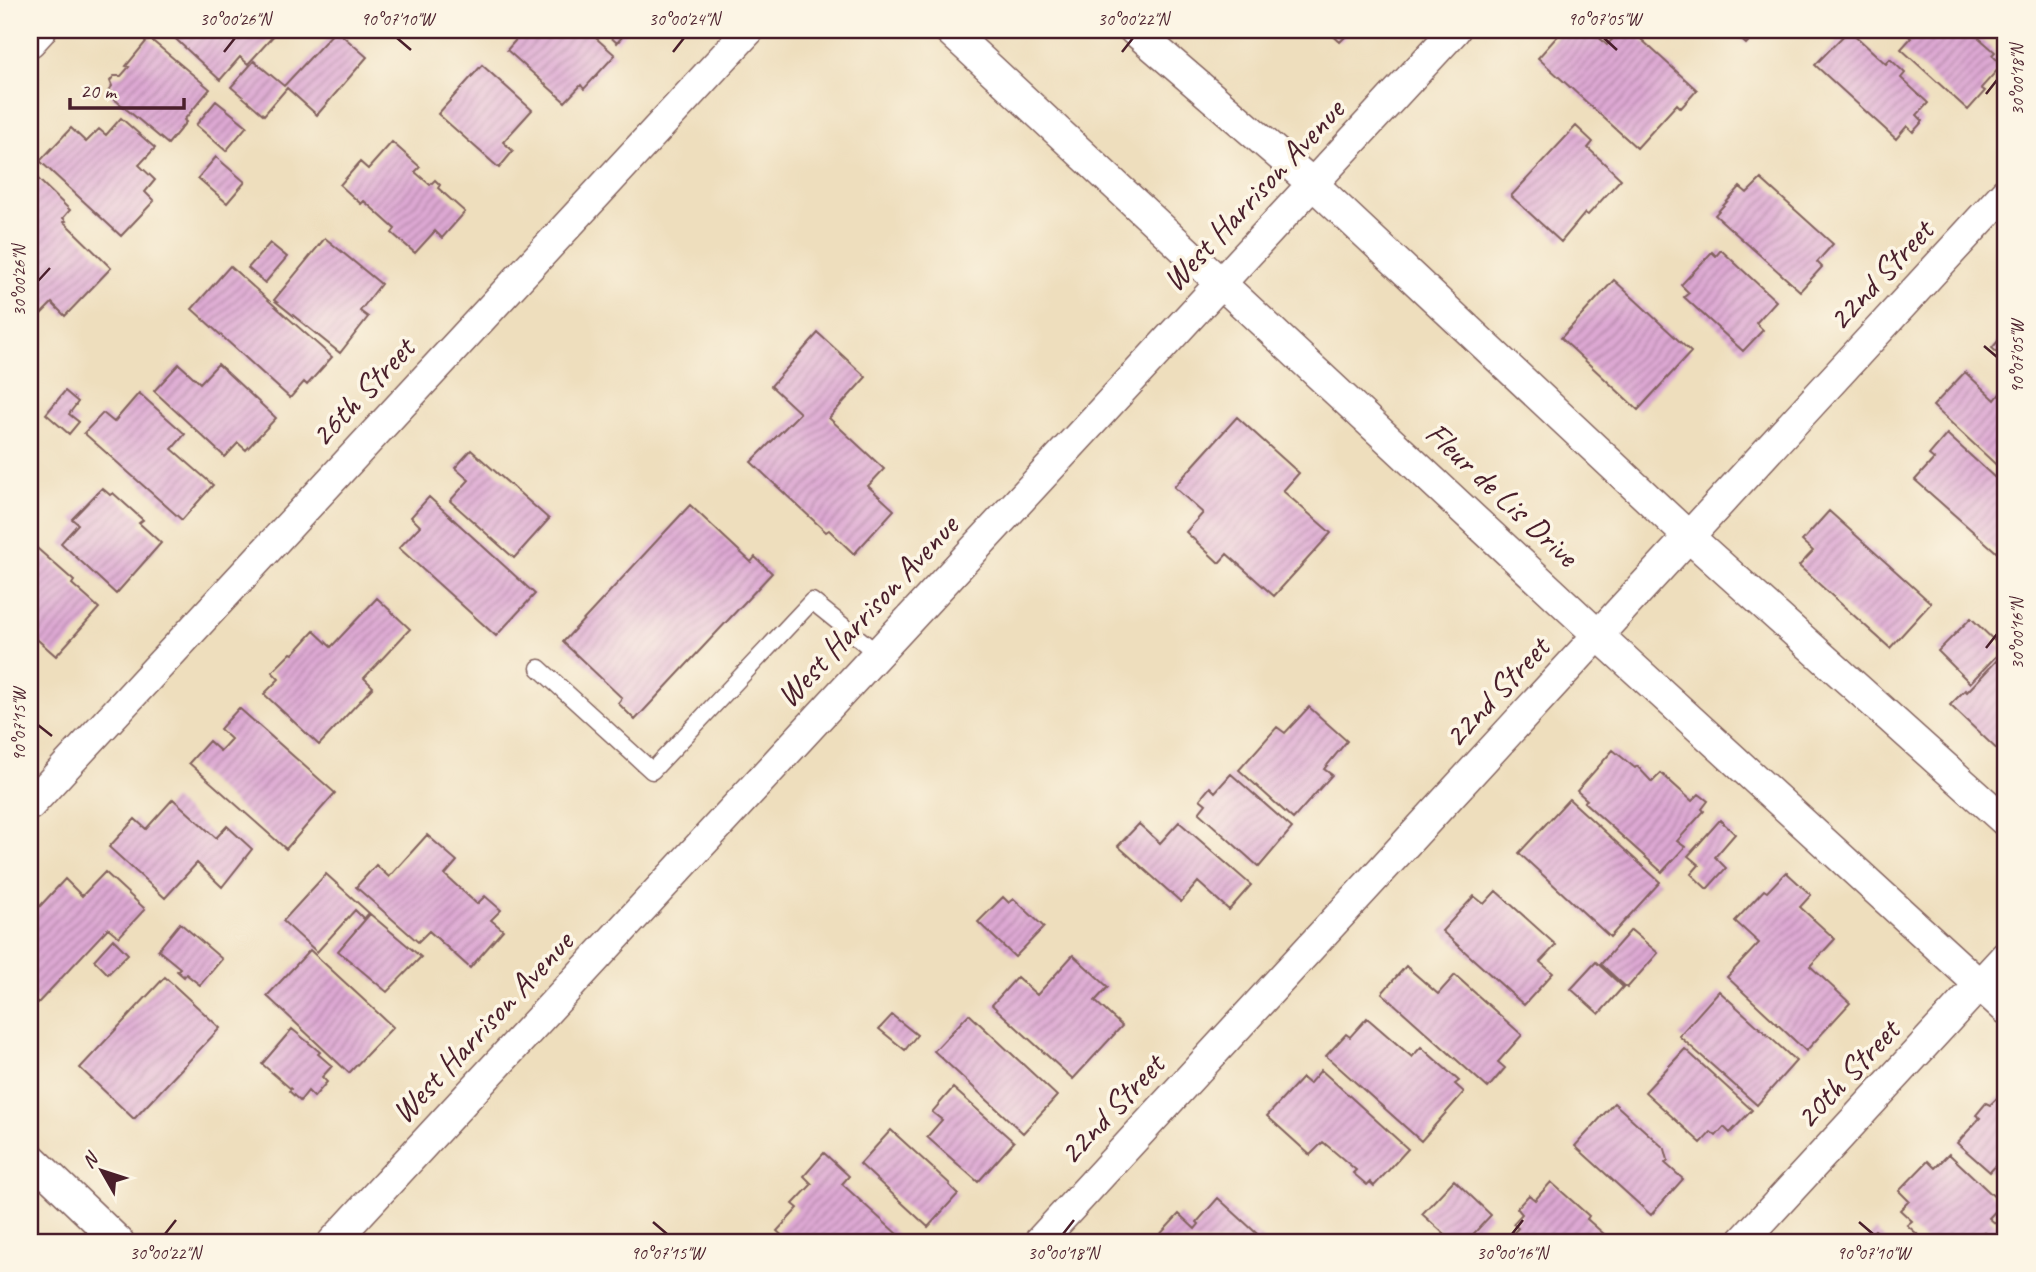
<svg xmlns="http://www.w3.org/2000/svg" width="2036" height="1272" viewBox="0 0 2036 1272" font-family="Caveat,sans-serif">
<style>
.building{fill:url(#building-hatch)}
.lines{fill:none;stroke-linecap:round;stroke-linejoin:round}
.service-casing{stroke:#83625e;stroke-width:19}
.minor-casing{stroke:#83625e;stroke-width:33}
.service{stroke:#fff;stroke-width:16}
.minor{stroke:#fff;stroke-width:30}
.ticks{fill:none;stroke:#4a1f2b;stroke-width:2.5}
.labels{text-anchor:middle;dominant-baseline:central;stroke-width:7;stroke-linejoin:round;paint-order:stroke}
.street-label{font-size:33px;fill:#4a1f2b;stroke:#fcf5e5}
.neatline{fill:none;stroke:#4a1f2b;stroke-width:2.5}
.ticks-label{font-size:18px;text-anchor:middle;fill:#4a1f2b}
</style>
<defs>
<pattern id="building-hatch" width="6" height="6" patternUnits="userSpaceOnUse" patternTransform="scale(1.75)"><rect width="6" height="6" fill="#dda8d3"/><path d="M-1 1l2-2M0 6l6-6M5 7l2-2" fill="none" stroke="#b588ab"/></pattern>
</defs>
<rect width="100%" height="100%" fill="#fcf5e5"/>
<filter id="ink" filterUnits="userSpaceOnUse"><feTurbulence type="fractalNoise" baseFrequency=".0143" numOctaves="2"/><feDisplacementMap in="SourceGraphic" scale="14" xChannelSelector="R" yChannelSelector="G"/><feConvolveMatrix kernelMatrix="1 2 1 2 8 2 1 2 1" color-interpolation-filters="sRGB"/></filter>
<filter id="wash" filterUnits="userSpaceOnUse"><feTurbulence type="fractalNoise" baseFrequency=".00686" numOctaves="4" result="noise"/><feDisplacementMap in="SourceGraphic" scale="28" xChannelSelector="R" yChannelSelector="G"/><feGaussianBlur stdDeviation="1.57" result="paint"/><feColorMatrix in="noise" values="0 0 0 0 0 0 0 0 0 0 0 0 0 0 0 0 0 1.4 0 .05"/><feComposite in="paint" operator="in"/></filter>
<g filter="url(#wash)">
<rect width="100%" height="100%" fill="#eedebd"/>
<g id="blocks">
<!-- building -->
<path class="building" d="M166,30h107l3,3 -28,31 -8,-7 -20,23z
M336,30l31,27 -50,58 -30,-27 -23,27 -33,-28 23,-26 30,25z
M521,30h66l28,25 -31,34 -3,-4 -16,17 -58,-52 14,-16 -2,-2z
M603,30h25l-11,13z
M1327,30h25l-12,12z
M1563,30h28l16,15 14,-15h10l66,60 -16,18 -4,-4 -40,44 -99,-90z
M1731,30h28l-13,14z
M1849,30l37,34 4,-5 15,14 -4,5 27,25 -11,12 6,6 -10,11 -6,-6 -11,13 -81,-74z
M1905,30h65l25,22 -3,3 10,10 -21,23 4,3 -17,19 -67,-61 10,-11 -7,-7z
M149,38l61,51 -26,31 2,2 -18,22 -61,-51 5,-7 -2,-5 4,-5h7l8,-9 -3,-1z
M482,65l50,45 -29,32 10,9 -14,17 -61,-54z
M216,101l31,25 -21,25 -30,-26z
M121,118l34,30 -16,17 16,15 -10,12 9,9 -33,35 -81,-75 31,-33 15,14 13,-13 7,6z
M1576,126l17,16 -5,6 33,31 -33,36 -3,-2 -24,29 -50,-46z
M392,142l28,25 -5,5 15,13 5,-5 5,5 -2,3 27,24 -23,26 -7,-7 -20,22 -23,-20 3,-4 -31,-28 -3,3 -21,-19 20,-23 8,7z
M216,157l29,25 -18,21 -29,-25z
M38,179l32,31 -7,8 3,3 -2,1 47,46 -46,48 -13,-13 -11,11 -11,-10v-117z
M1761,179l72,65 -16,18 5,5 -22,24 -85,-76 25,-28 7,6z
M325,238l56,46 -21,27 8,6 -28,36 -66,-53z
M270,243l17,14 -22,26 -17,-15z
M1721,250l55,51 -20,22 7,7 -20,21 -59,-54 5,-4 -8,-8 31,-33 4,4z
M230,266l102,91 -25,28 -3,-3 -14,16 -98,-89z
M1614,280l77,72 -53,58 -77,-72z
M2006,332v29l-14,-13z
M818,333l48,44 -37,41 55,51 -16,17 26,24 -40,44 -25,-24 -3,2 -75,-70 49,-49 -29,-27z
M179,364l21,19 18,-19 58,54 -30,32 -8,-7 -13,14 -71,-66z
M1965,372l30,28 7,-9 4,4v79l-73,-68z
M65,391l13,11 -9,12 10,8 -10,12 -23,-20z
M139,393l46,41 -13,15 41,36 -31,35 -98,-87 19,-20 11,9z
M1237,417l62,56 -16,18 48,42 -57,63 -47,-42 -8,9 -33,-31 17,-19 -29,-26z
M1947,434l59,54v66l-3,4 -88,-78 19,-21 -5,-4z
M471,450l78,69 -35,39 -64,-57 19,-21 -14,-12z
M102,488l8,7 3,-2 30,27 -4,3 22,20 -45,51 -55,-51 17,-19 -6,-5z
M429,497l106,97 -39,42 -97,-88 21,-22 -9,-9z
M690,505l61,57 4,-5 17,16 -137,147 -17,-17 4,-5 -59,-56z
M1829,511l102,92 -41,45 -91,-82 14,-15 -11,-10z
M30,542l44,39 -2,3 27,24 -43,48 -26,-23z
M377,598l33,31 -46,49 9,9 -54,58 -55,-51 15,-15 -7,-7 19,-19 2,1 21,-23 17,16z
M1971,618l32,31 -33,34 -32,-32z
M2000,657l6,6v95l-56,-53 15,-15 2,2z
M1309,707l38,34 -23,28 8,6 -39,44 -54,-49 38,-43 8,6z
M239,708l96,85 -49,56 -97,-86 20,-22 11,10 11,-12 -11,-10z
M1613,750l22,18 2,-2 15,16 9,-9 31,28 7,-7 9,7 -6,8 2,2 -27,30 8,6 -23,25 -78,-70 3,-2 -10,-9z
M1231,774l61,54 -33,39 -60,-54 7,-9 -6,-5 10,-12 5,5z
M173,799l43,39 11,-12 25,23 -30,38 -25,-24 -32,35 -56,-51 26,-28 11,10z
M1569,799l91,83 -50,55 -91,-84z
M1720,820l15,14 -20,23 11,11 -19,21 -16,-15 8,-9 -11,-9z
M1179,822l72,63 -22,25 -31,-28 -17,20 -63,-56 21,-22 21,19z
M427,835l30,26 -12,14 32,29 8,-8 16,14 -10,10 12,10 -33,38 -41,-37 -11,11 -62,-55 20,-22 13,12z
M105,872l40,37 -26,28 -11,-9 -70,75 -8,-8v-78l35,-38 17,17z
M1786,872l25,23 -11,12 35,32 -25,27 40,37 -44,48 -79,-74 32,-34 -24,-22 29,-31 3,2z
M326,874l43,39 -5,6 -9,-9 -38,42 -34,-31z
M1496,891l60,54 -16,17 13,11 -29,32 -82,-74 32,-35 10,8z
M1003,897l6,6 5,-4 30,28 -29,30 -37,-35z
M370,914l51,43 -34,35 -49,-41z
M180,923l42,36 -22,26 -14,-11 -2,3 -7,-6 3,-3 -22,-18z
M1631,930l27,23 -31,35 -26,-24z
M113,939l15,15 -20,20 -14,-14z
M310,950l83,77 -44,46 -82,-77z
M1073,955l35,32 -13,14 27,25 -49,53 -81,-74 25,-28 20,18z
M1596,962l27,25 -24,27 -28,-25z
M1406,966l32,28 17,-19 67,60 -24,27 7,6 -17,20 -106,-95z
M165,977l55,51 -86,91 -54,-51z
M1719,991l77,70 -39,44 -78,-69z
M969,1014l88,82 -34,37 -89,-82z
M892,1015l25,20 -12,15 -26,-21z
M1367,1018l45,39 9,-10 38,34 -4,3 9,8 -43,49 -95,-85 20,-22 4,3z
M292,1029l28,23 -2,2 14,12 -10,11 5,5 -13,15 -6,-6 -8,10 -11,-10 2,-2 -29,-25z
M1685,1049l67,61 -22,23 -6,-6 -8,9 -5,-4 -10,11 -56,-51z
M1321,1070l87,79 -34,37 -4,-4 -3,3 -14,-12 3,-3 -33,-28 -13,13 -43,-39 35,-38 7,6z
M953,1088l61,54 -36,40 -51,-45 15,-17 -10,-8z
M1999,1096l7,6v67l-7,-7 -9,10 -33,-29 23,-25 -4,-3 10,-12 4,2z
M1614,1103l51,46 3,11 -3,3 18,16 -32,36 -76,-69z
M891,1130l59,54 -1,1 9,9 -30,33 -68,-63z
M824,1153l25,23 -7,8 55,50 -7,8h-101l-12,-11 21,-23 -5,-4 19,-20 -8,-8z
M1949,1154l53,50 -13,14 17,15v9h-11l-10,-9 -9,9h-50l-19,-17 5,-4 -12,-11 9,-9 -10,-10 29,-30 7,7z
M1454,1180l37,35 -25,27h-13l-31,-28z
M1551,1182l38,34 -2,3 26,23h-108l13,-14 -5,-4 9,-10 -5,-6 12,-13 6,5z
M1218,1198l48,44 -112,-1 25,-27 16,15 4,-5 -2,-2z
M1875,1230l13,12h-24z"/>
</g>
</g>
<g filter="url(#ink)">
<use href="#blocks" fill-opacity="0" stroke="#83625e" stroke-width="2"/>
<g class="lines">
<defs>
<path id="service" d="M539,668l113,103 160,-170 66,53"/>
<path id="minor" d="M949,30l649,605 408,374
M1134,30l180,155 375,352 317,285
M30,42l11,-12
M30,805l719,-775
M30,1157l89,85
M333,1242l1122,-1212
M1039,1242l967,-1050
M1742,1242l264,-286"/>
</defs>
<!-- service casing -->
<use href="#service" class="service-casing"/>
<!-- minor casing -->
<use href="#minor" class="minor-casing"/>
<!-- service -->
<use href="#service" class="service"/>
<!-- minor -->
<use href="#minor" class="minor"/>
</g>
</g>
<!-- ticks -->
<path class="ticks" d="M397,38l14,12M1604,38l13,12M224,52l11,-14M673,52l11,-14M1122,52l11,-14M1986,94l11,-14M38,281l12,-13M1984,346l13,11M1986,648l11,-14M38,725l14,11M653,1222l14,12M1859,1222l14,12M165,1234l11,-14M1063,1234l11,-14M1512,1234l11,-14"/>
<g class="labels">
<!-- street labels -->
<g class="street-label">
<text transform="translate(1253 195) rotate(-47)">West Harrison Avenue</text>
<text transform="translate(1880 275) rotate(-47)">22nd Street</text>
<text transform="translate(362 392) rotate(-47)">26th Street</text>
<text transform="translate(1502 494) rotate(43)">Fleur de Lis Drive</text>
<text transform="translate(867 611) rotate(-47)">West Harrison Avenue</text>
<text transform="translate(1496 692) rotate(-47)">22nd Street</text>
<text transform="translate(482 1027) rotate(-47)">West Harrison Avenue</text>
<text transform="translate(1847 1074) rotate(-47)">20th Street</text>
<text transform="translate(1111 1109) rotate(-47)">22nd Street</text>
</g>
</g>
<!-- margin -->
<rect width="2036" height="1272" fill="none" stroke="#fcf5e5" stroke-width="77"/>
<!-- north arrow -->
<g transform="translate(102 1171) rotate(309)" stroke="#fcf5e5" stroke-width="5" paint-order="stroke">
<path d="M0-5L12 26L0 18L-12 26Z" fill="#4a1f2b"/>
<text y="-10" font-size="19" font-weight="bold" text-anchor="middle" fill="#4a1f2b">N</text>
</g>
<!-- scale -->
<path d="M70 98v10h114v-10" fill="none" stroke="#4a1f2b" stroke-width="3.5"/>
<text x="80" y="98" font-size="21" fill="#4a1f2b" stroke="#fcf5e5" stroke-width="5" paint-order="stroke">20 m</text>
<rect x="38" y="38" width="1959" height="1196" class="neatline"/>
<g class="ticks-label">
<text x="235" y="25">30°00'26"N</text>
<text x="397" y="25">90°07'10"W</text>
<text x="684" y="25">30°00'24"N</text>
<text x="1133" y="25">30°00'22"N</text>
<text x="1604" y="25">90°07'05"W</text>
<text transform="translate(2017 80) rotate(-90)" y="6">30°00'18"N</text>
<text transform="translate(19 281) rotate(-90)" y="6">30°00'26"N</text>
<text transform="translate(2017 357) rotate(-90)" y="6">90°07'05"W</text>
<text transform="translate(2017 634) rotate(-90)" y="6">30°00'16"N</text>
<text transform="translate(19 725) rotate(-90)" y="6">90°07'15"W</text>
<text x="165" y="1259">30°00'22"N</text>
<text x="667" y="1259">90°07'15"W</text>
<text x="1063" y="1259">30°00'18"N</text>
<text x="1512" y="1259">30°00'16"N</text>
<text x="1873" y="1259">90°07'10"W</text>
</g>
</svg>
